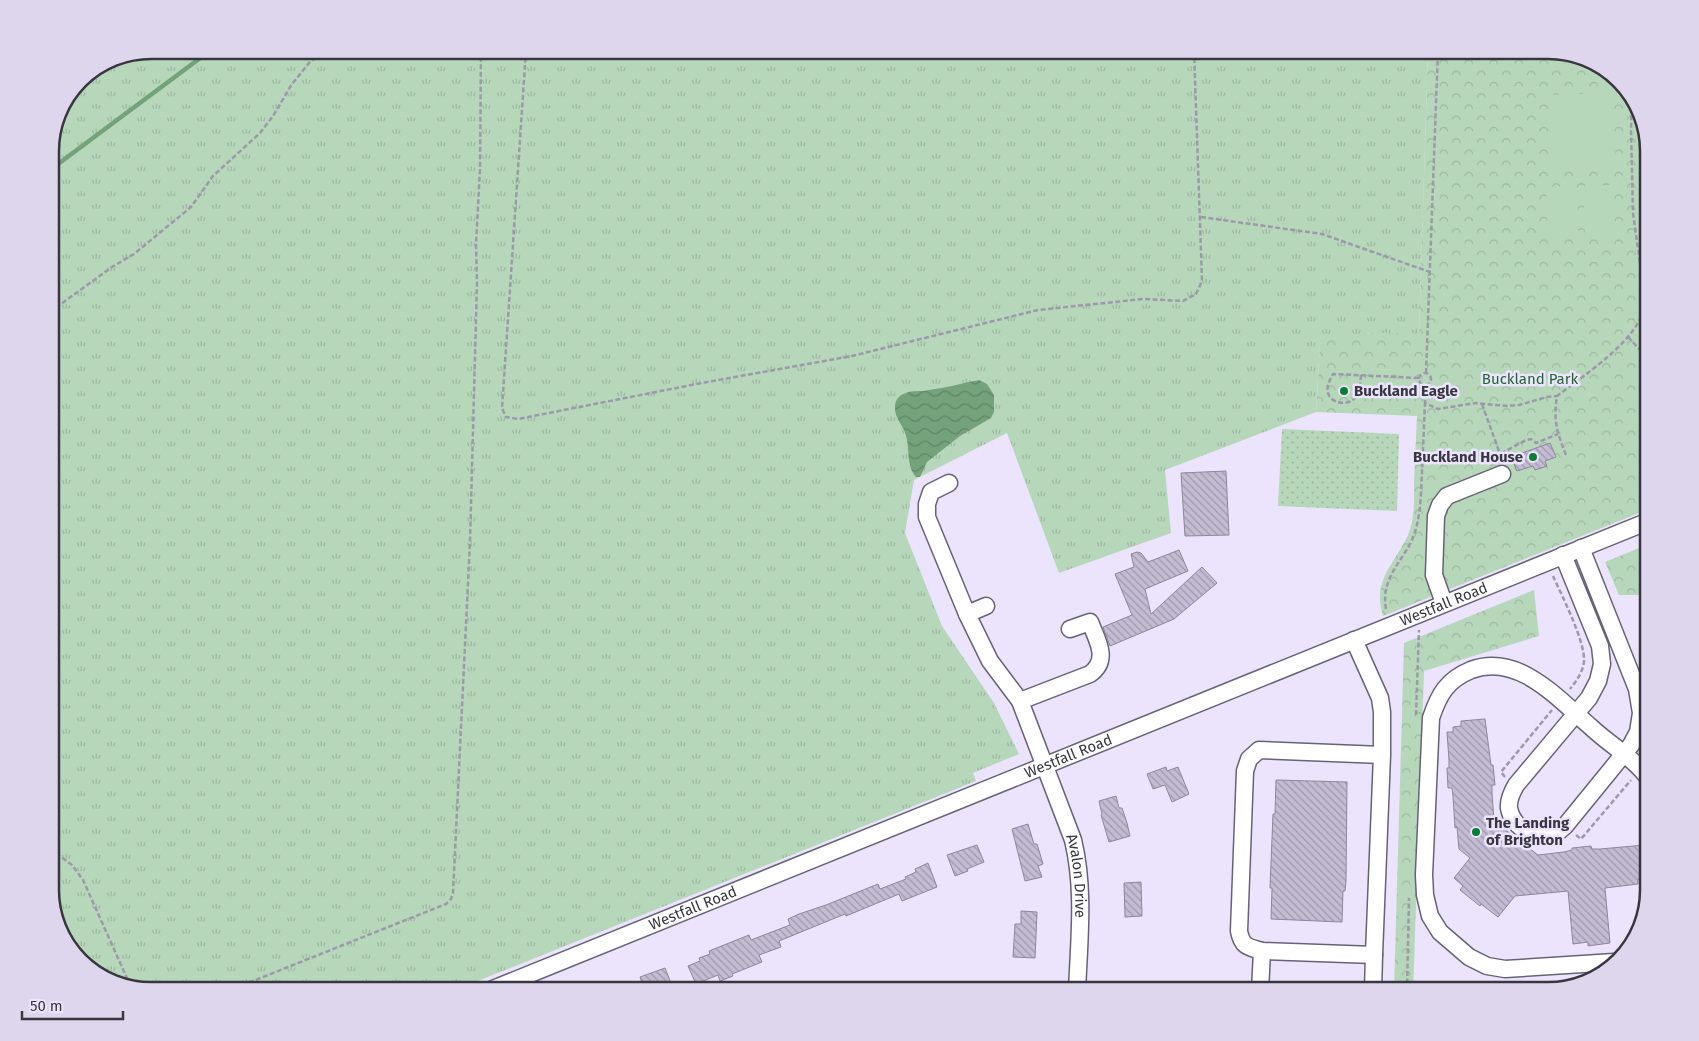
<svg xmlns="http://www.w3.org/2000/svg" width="1699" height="1041" viewBox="0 0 1699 1041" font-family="'Fira Sans',sans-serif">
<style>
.grass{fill:url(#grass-tufts)}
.forest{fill:url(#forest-crowns)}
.garden{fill:url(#garden-dots)}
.pitch{fill:#b7d7bb}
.water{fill:url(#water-waves)}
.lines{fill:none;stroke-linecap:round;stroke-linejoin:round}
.stream{stroke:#74a27b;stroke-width:4.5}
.building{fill:url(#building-back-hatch);stroke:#8d879c}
.minor-casing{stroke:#686276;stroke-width:19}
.path{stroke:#9d99aa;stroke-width:2.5;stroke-dasharray:5 2.5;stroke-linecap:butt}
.minor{stroke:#fff;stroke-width:16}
.poi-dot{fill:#097d34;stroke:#ebe4fc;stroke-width:2}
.labels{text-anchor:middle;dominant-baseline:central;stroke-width:5;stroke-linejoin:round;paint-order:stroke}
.park-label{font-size:15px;fill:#263;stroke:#ebe4fc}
.poi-label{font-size:15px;font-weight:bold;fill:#38363f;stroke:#ebe4fc;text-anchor:start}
.street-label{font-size:15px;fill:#38363f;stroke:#ebe4fc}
.rim{fill:none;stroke:#38363f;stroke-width:2.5}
</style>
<defs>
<pattern id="grass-tufts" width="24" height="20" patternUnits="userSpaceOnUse" patternTransform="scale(1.25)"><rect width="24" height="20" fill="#b7d7bb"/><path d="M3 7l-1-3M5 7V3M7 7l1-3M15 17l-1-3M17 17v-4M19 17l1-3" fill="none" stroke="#9eb9a2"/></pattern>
<pattern id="forest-crowns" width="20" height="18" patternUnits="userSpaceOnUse" patternTransform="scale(1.25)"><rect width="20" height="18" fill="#b7d7bb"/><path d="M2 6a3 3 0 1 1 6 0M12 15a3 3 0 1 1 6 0" fill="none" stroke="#9eb9a2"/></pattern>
<pattern id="garden-dots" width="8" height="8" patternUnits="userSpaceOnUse" patternTransform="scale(1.25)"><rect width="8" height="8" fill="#b7d7bb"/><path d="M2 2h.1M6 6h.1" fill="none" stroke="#9eb9a2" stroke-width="1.8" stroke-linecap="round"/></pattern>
<pattern id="water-waves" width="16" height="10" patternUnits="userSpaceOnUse" patternTransform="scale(1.25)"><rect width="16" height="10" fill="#74a27b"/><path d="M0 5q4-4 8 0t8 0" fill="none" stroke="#608566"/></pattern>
<pattern id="building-back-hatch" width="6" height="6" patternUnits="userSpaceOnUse" patternTransform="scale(1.25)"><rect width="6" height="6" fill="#c3bcd3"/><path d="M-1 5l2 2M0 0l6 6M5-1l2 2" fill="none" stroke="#9f9aad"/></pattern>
</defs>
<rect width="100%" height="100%" fill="#ebe4fc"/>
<!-- grass -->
<path class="grass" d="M151,50h1277l-9,284 -48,-1 -51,11 -4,68 -151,58 6,63 -112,40 -52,-140 -93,47 -9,53 37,93 52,77 25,51 -46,19 3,8 -523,210h-302l-51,-14 -36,-36 -14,-45v-751l8,-33 22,-33 33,-21z"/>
<!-- forest -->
<path class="forest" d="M1428,50h120l51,14 36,36 14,45v364l-266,107c-11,-36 11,-51 25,-81 7,-16 6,-36 6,-53 1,-22 2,-44 3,-66l-101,-4 4,-68 18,-7 33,-4h48z
M1649,544v51h-30l-14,-33z
M1534,590l5,46 -115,35 -11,320h-19l10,-348z"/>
<!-- garden -->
<path class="garden" d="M1282,429l117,5 -2,77 -119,-5z"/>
<!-- pitch -->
<path class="pitch" d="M1613,93l3,74 -65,2 -3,-74z
M1614,185l1,52 -30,1 -2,-52z
M1577,186l1,52 -30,1 -2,-52z"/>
<!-- water -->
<path class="water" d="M979,380l8,4 7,11v17l-3,6 -31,18 -33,26 -7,15h-4c-10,-11 -6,-28 -10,-41 -2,-10 -12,-18 -11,-29 0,-7 4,-12 11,-14 7,-3 15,-1 23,-3 17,-2 33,-7 50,-10z"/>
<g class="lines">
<!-- stream -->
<path class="stream" d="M50,170l161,-120"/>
</g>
<!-- building -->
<path class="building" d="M1550,443l6,14 -11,4 2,5 -12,4 -2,-4 -16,5 -6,-14z
M1226,471l3,64 -44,1 -4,-63z
M1179,550l9,21 -43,18 6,25 51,-47 15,16 -43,36 -64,27 -7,-19 29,-12 -17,-41 19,-7 -3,-13 6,-2 4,1 7,9z
M1485,719l6,46h2l2,20h-3v8l2,28 44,34 26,-3 8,-2v-2l19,-2 1,3h8l45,-4 2,24 -5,1 1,9h-5v5l-33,4 5,55 -22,3v-4l-15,2 -5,-53 -53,5 -17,21 -17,-13 -1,2 -20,-16 3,-4 -9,-8 16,-20 -11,-9 -2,-22 -2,1 -2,-32 -1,-8h-4l-1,-20h2v-8l-2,-28h6v-5l8,-1v-5z
M1166,767l1,4 11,-4 11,27 -17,8 -7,-17 -12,4 -6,-15z
M1276,780l71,2 -1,99 -1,10h-2l-1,31 -71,-3 1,-31h-2l3,-74h2z
M1116,796l3,12h3l5,15 3,13 -21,6 -8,-27 1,-1 -3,-13z
M1028,824l6,20h3l6,20 -5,2 4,11 -17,4 -13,-52z
M977,845l7,17 -17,7 1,2 -13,5 -8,-21z
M928,863l9,24 -35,14 -3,-7 -53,22 -1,-2 -66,27 2,6 -22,8 3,7 -30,12 1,2 -13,5 -2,-6 -22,9 -8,-18 12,-5 -1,-3 11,-4 -1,-3 40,-16 2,5 39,-15 -2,-6 11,-5 27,-9 52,-21 2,5 26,-10 -1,-2 11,-5 -1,-3z
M1141,882l1,34 -17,1 -1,-34z
M1021,911l16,1 -2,46 -22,-1 2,-33h6z
M665,968l9,23h-29l-5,-14z"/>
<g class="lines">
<defs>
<g id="minor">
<path id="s1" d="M949,483l-18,9 -4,12v13l40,97 23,47 30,40 53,139c12,49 6,101 4,151"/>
<path d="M1563,555l37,91 2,18 -4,17 -9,17 -73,87c-4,7 -8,15 -7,23 3,18 25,33 43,27 5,-1 9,-6 13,-9l66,-81 7,-13 3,-19 -4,-24 -56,-141"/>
<path d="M1444,603l-10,-28 2,-59 4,-11 7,-9 55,-22"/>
<path d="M967,614l19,-8"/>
<path d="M1354,640l26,58 2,14v43l-123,-5 -10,9 -4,12 -6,160c3,16 9,16 23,20l112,4 8,-200"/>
<path d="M1020,701l70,-27c20,-14 7,-34 0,-52l-20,7"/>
<path d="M1614,962l-109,7 -18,-3 -18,-9 -29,-25 -10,-16 -5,-21 -1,-20 7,-157c8,-24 16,-38 40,-48 48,-18 88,30 121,58 18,17 42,30 57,51"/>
<path id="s2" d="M488,991l1161,-470"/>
<path d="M1260,991l2,-40"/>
<path d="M1373,991l1,-36"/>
</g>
</defs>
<!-- minor casing -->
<use href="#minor" class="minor-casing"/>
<!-- path -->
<path class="path" d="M526,50l-24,358 4,9 12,2 189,-37 145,-26 186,-46 105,-11 40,2 13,-7 6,-13 -8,-231
M1201,217l121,17 108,38
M50,312l62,-45 22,-13 57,-47 22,-31 47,-43 13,-17 19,-32 17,-21 15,-13
M1641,318l8,-4
M1628,337l12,13 9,18
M1426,373l12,-323
M1419 379a6 6 0 1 1 12 0a6 6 0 1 1-12 0Z
M1361,375c-1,8 0,17 -6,23 -7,8 -24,6 -27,-5 -2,-7 2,-13 5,-19l86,4
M1425,385v18l13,6 37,-6 32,3 12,-1 28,-8 10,-1
M1482,404l18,50
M1566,455c-9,-23 -13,-34 -9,-59 26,-20 69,-48 83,-77 3,-7 4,-13 5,-20l-12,-86 -2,-84 1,-32
M1498,460l2,-6 26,-14 5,-1 5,4 22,-9
M1553,576c9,20 32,65 31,85 -1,11 -7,19 -14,28
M1386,609c-6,-34 20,-49 29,-77 6,-19 6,-41 7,-60 1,-23 2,-46 3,-69
M1416,715l3,-85
M1505,777l-4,-5 51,-62
M1576,835l5,4 50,-59
M50,849l22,16 11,15 47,105
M228,991l218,-87 5,-5 2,-6 17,-351 7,-260 -1,-38 4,-75 1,-119
M1407,991l2,-93"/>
<!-- minor -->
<use href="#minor" class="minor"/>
</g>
<!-- markers -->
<g class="poi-dot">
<circle cx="1344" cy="391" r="5"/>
<circle cx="1533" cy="457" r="5"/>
<circle cx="1476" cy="832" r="5"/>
</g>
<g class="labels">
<!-- park labels -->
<g class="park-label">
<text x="1530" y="379">Buckland Park</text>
</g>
<!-- poi labels -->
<g class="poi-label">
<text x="1354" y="391">Buckland Eagle</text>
<text x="1523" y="457" text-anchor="end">Buckland House</text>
<text x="1486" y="823">The Landing<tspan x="1486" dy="17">of Brighton</tspan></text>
</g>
<!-- street labels -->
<g class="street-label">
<text stroke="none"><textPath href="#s2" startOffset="1031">Westfall Road</textPath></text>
<text stroke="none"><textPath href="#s2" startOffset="626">Westfall Road</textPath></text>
<text stroke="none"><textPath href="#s1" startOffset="438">Avalon Drive</textPath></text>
<text stroke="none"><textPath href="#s2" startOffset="221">Westfall Road</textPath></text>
</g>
</g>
<!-- crop -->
<path d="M0 0H1699V1041H0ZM151 59H1548A92 92 0 0 1 1640 151V890A92 92 0 0 1 1548 982H151A92 92 0 0 1 59 890V151A92 92 0 0 1 151 59Z" fill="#ddd6ed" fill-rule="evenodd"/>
<path class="rim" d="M151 59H1548A92 92 0 0 1 1640 151V890A92 92 0 0 1 1548 982H151A92 92 0 0 1 59 890V151A92 92 0 0 1 151 59Z"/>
<!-- scale -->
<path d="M22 1011v8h101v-8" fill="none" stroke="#38363f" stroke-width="2.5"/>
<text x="30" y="1011" font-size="15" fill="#38363f" stroke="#ebe4fc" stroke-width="4" paint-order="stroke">50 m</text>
</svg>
